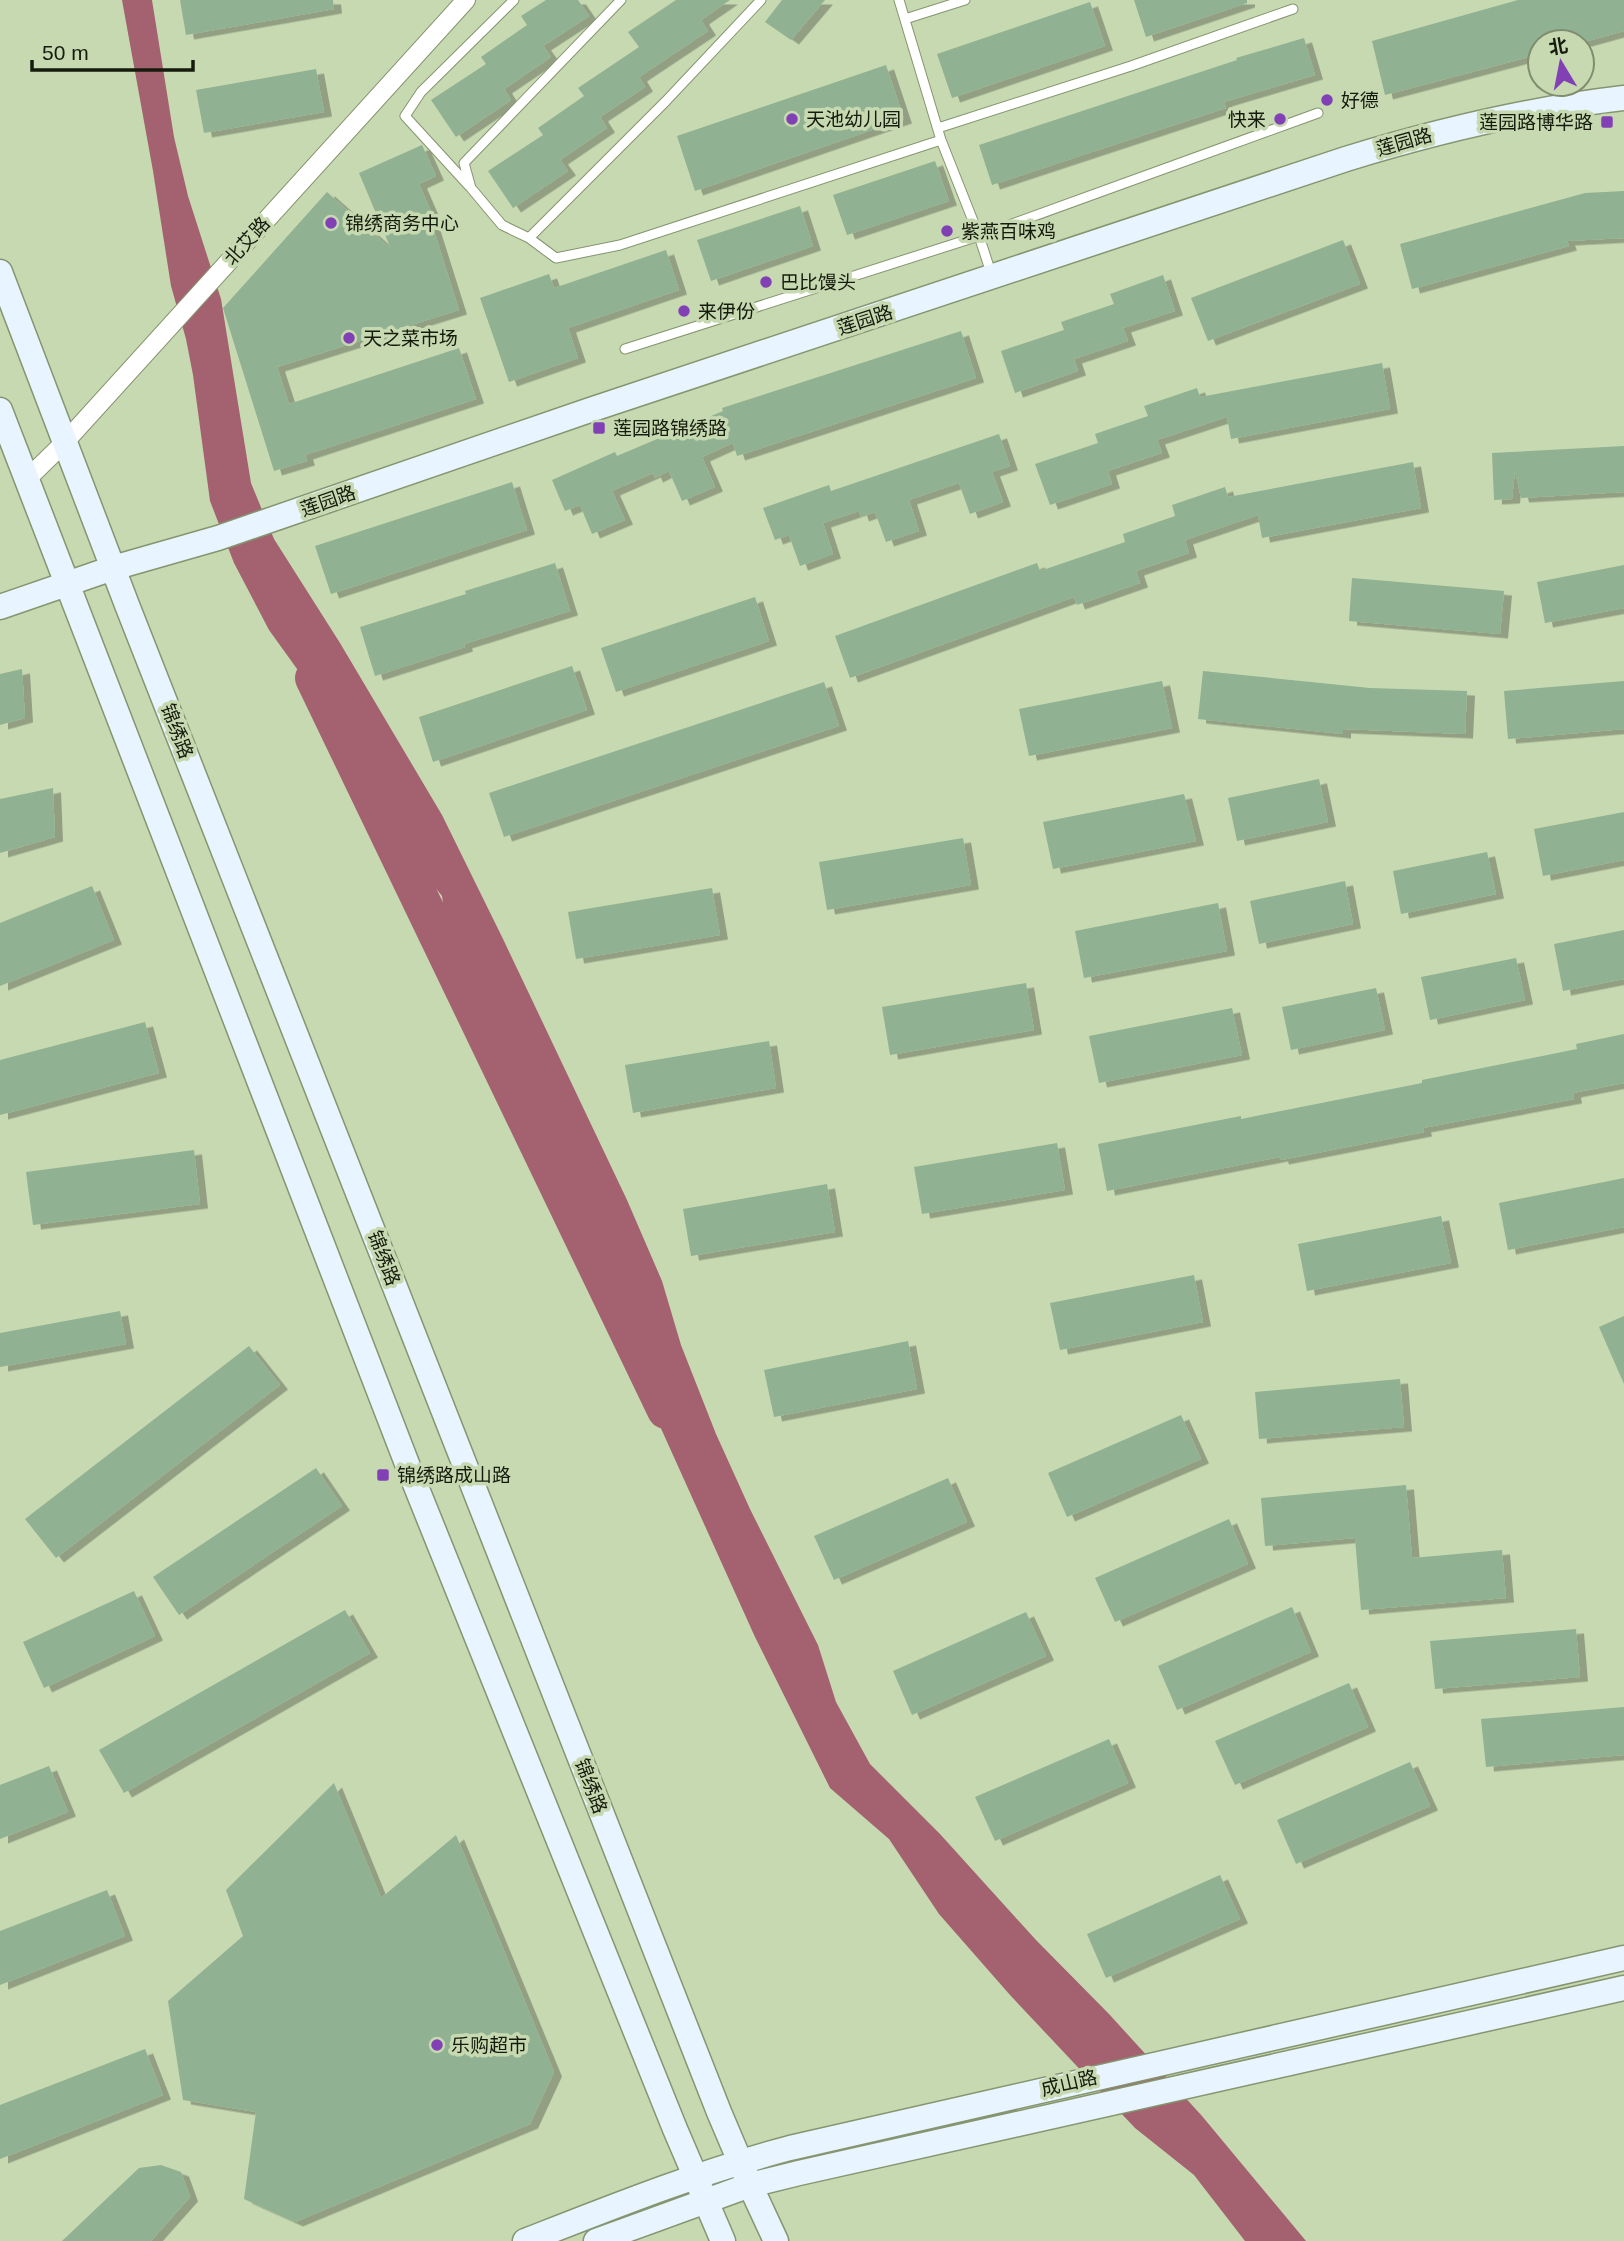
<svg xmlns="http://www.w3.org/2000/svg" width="1624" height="2241" viewBox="0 0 1624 2241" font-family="Arial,'Noto Sans SC',sans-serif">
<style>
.water{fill:#a46270}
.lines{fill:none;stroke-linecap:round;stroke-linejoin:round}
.river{stroke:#a46270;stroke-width:38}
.building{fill:#90b192;filter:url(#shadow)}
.lane-casing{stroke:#85956f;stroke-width:11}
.street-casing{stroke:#85956f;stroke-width:20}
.secondary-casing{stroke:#85956f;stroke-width:27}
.lane{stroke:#fff;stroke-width:9}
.street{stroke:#fff;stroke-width:18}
.secondary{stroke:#e8f4ff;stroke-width:24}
.poi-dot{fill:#8240b5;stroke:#c7d9b1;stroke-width:2.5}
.labels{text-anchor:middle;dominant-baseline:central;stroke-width:7;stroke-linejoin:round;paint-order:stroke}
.poi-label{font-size:19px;fill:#151b0d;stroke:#c7d9b1;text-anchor:start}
.street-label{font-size:19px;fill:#151b0d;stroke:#c7d9b1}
</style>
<defs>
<filter id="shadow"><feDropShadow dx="8" dy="4.5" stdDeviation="0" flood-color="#0004"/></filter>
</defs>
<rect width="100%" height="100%" fill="#c7d9b1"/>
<!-- water -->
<path class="water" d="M122,0h30l22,137 14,59 33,103 30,184 23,56 66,104 102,172 62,126 123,259 35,81 19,64 35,89 34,75 68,136 18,57 34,62 70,70 96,106 73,74 93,102 104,125h-61l-51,-66 -59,-47 -125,-133 -71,-81 -50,-75 -59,-51 -75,-151 -105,-233 -7,-41 -191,-398 -10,-69 -58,-73 -48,-100 -67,-93 -35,-67 -24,-62 -17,-126 -7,-36 -15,-53 -18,-115z"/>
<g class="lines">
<!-- river -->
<path class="river" d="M314,678l352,732"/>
</g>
<!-- building -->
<path class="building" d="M180,0h153l1,9 -148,26z
M546,0h32l11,16 -46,30 8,11 -47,32 7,11 -55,37 -25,-37 55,-36 -5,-7 46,-32 -6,-9z
M676,0h54l-29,20 7,11 -69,46 6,10 -45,30 7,11 -47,32 8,11 -55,37 -25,-37 55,-36 -5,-7 46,-32 -6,-8 61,-41 -11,-15z
M782,0h43l-34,40 -26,-18z
M1134,0h113v3l-101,34z
M1518,0h106v31l-40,11h-44v12l-155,41 -13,-54z
M1090,2l15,44 -153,52 -15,-44z
M1304,38l11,37 -91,27 2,6 -234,77 -13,-40 258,-85 -1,-2z
M886,65l18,54 -209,72 -18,-55z
M316,69l8,43 -120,21 -8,-43z
M422,145l14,31 -17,8 13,30 -3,1 30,95 -182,57 12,37 170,-56 17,51 -171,56 2,6 -33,10 -51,-163 104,-116 64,57 -32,-76z
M935,161l14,40 -102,34 -14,-40z
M1624,191v47l-57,3 2,5 -157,43 -12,-45 185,-51z
M800,206l13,40 -102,35 -14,-41z
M1343,240l17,44 -152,57 -17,-43z
M666,250l13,40 -111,38 10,30 -69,24 -29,-84 69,-24 5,14z
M1163,275l12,36 -52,17 5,13 -54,18 4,12 -63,22 -14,-42 63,-21 -3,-8 53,-18 -4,-10z
M961,331l15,47 -239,78 -4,-13 -31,14 13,30 -33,14 -13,-30 -14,7 -2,-5 -41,18 13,29 -33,14 -12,-29 -15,6 -13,-31 63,-28 2,4 106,-45 -1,-3z
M1382,363l8,46 -159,30 -4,-22 -70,23 5,13 -54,18 4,13 -62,21 -15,-41 63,-21 -3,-9 53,-18 -4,-10 53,-18 3,9z
M999,434l11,32 -18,6 11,30 -33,12 -11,-31 -15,5 -35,12 10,31 -33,11 -11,-30 -14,5 -2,-6 -36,12 10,31 -33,12 -11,-31 -14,5 -12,-32 66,-23 2,6z
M1624,446v46l-103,6 -6,-28 -3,29 -18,1 -2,-47z
M1413,462l8,46 -159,30 -4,-23 -73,25 4,13 -53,18 4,12 -63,22 -3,-8 -224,81 -15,-42 202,-73 3,8 85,-29 -2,-8 52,-18 -3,-11 53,-18 3,10z
M512,482l15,48 -196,64 -16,-48z
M555,563l15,48 -106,33 1,3 -90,29 -15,-49 106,-33 -1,-3z
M1624,565v43l-79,15 -8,-41z
M1352,578l152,13 -4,43 -151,-13z
M755,597l14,44 -153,51 -15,-44z
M572,666l15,44 -154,52 -14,-45z
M22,669l3,49 -25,7v-51z
M1203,671l167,17 97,3 -2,43 -122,-5v5l-145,-15z
M1162,681l10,47 -143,28 -10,-47z
M1624,681v48l-116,10 -4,-48z
M824,682l15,44 -335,111 -15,-44z
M1319,779l9,43 -91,19 -9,-43z
M53,788l2,49 -55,16v-54z
M1184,794l12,47 -143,28 -10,-47z
M1624,812v48l-81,16 -9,-47z
M963,838l8,47 -144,25 -8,-48z
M1487,852l9,42 -95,20 -8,-43z
M1345,881l8,43 -94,20 -9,-43z
M92,886l22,54 -114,46v-63z
M712,888l8,47 -144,24 -8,-47z
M1218,903l9,48 -143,27 -9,-47z
M1624,930v49l-61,12 -9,-47z
M1516,958l9,42 -95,20 -9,-43z
M1026,983l8,47 -144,25 -8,-48z
M1376,988l9,42 -94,20 -9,-43z
M1232,1008l10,47 -143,28 -10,-47z
M145,1022l14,51 -159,42v-55z
M1624,1034v49l-51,10 1,6 -151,29 1,4 -143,28 -1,-3 -173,34 -9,-47 143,-28v3l181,-36v-3l155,-31 -1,-5z
M769,1041l7,47 -143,25 -8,-48z
M1057,1143l8,47 -143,24 -8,-47z
M194,1150l6,54 -167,21 -7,-53z
M1624,1178v49l-116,23 -9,-47z
M827,1184l8,48 -144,24 -8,-47z
M1441,1216l10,47 -144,28 -9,-47z
M1194,1275l9,47 -143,28 -10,-47z
M120,1311l6,33 -126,23v-34z
M1624,1316v68l-25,-57z
M908,1341l9,48 -143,28 -10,-47z
M249,1346l31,39 -224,173 -31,-39z
M1400,1379l4,48 -145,12 -4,-47z
M1181,1415l20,44 -134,58 -19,-44z
M316,1468l26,38 -163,109 -26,-38z
M948,1478l19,44 -133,58 -20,-44z
M1406,1485l6,73 90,-8 4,48 -145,12 -6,-72 -90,8 -4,-48z
M1229,1519l19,45 -133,58 -20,-44z
M134,1591l21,45 -111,52 -21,-46z
M1292,1607l19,45 -134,58 -19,-44z
M345,1610l25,43 -246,140 -25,-43z
M1026,1612l20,44 -134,59 -19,-44z
M1576,1629l4,48 -145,12 -5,-48z
M1349,1683l19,44 -133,58 -20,-44z
M1624,1707v48l-138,12 -5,-48z
M1109,1739l19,44 -133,58 -20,-44z
M1410,1762l20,44 -134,58 -19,-44z
M49,1766l19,46 -68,27v-54z
M334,1783l47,115 75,-63 98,237 -24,52 -235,98 -51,-23 12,-87 -73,-12 -15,-99 75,-65 -17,-46z
M1220,1875l20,44 -134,59 -19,-44z
M107,1890l18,46 -125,49v-54z
M145,2049l18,46 -163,64v-54z
M161,2165l20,7 9,25 -39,44h-89l77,-73z"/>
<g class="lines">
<defs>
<path id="lane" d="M761,0l-95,101 -137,137 27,20 64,-13 321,-105 -42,-140
M905,19l60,-19
M938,128l193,-62 162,-57
M941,140l38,96 13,40
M469,186l-64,-70 16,-24 93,-92
M529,238l-27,-13 -31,-37 -7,-25 157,-163
M625,349l354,-113 339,-123"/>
<path id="street" d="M27,479l38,-37 401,-442"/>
<path id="secondary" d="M0,272l127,333 592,1507 31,73 26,56
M0,410l411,1064 264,655 48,112
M0,607l113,-39 105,-30 372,-128 756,-251c91,-28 183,-50 278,-61
M525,2241c87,-34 174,-69 265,-93l834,-190
M596,2241l154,-56 49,-12 825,-185"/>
</defs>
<!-- lane casing -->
<use href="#lane" class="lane-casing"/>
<!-- street casing -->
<use href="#street" class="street-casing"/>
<!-- secondary casing -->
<use href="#secondary" class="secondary-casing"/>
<!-- lane -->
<use href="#lane" class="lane"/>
<!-- street -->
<use href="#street" class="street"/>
<!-- secondary -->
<use href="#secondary" class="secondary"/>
</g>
<!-- markers -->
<g class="poi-dot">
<circle cx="1327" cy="100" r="7"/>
<circle cx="792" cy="119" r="7"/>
<circle cx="1280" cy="119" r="7"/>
<rect x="1600" y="115" width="14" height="14" rx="3.5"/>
<circle cx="331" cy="223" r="7"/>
<circle cx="947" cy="231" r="7"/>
<circle cx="766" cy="282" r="7"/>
<circle cx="684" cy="311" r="7"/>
<circle cx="349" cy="338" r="7"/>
<rect x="592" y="421" width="14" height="14" rx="3.5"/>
<rect x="376" y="1468" width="14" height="14" rx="3.5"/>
<circle cx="437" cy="2045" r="7"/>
</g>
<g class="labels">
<!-- poi labels -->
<g class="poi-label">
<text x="1341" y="100">好德</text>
<text x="806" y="119">天池幼儿园</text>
<text x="1266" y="119" text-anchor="end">快来</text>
<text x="1593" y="122" text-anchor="end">莲园路博华路</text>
<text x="345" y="223">锦绣商务中心</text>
<text x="961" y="231">紫燕百味鸡</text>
<text x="780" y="282">巴比馒头</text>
<text x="698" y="311">来伊份</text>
<text x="363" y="338">天之菜市场</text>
<text x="613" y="428">莲园路锦绣路</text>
<text x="397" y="1475">锦绣路成山路</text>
<text x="451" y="2045">乐购超市</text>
</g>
<!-- street labels -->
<g class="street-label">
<text transform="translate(1404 142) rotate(-16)">莲园路</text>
<text transform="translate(247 241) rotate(-48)">北艾路</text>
<text transform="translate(865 320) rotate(-18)">莲园路</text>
<text transform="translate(328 501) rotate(-19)">莲园路</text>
<text transform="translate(177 731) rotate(69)">锦绣路</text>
<text transform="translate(384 1258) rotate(69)">锦绣路</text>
<text transform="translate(591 1786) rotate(69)">锦绣路</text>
<text transform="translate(1069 2083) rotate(-13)">成山路</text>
</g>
</g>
<!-- north arrow -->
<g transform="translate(1561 63) rotate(350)"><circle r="33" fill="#c7d9b1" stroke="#808d6f" stroke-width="2"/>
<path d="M0-5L12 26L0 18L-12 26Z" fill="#8240b5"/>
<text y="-10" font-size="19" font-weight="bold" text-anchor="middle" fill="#151b0d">北</text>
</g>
<!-- scale -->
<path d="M32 60v10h161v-10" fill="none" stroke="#151b0d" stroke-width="3.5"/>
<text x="42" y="60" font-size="21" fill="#151b0d" stroke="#c7d9b1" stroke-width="5" paint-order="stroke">50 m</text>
</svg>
